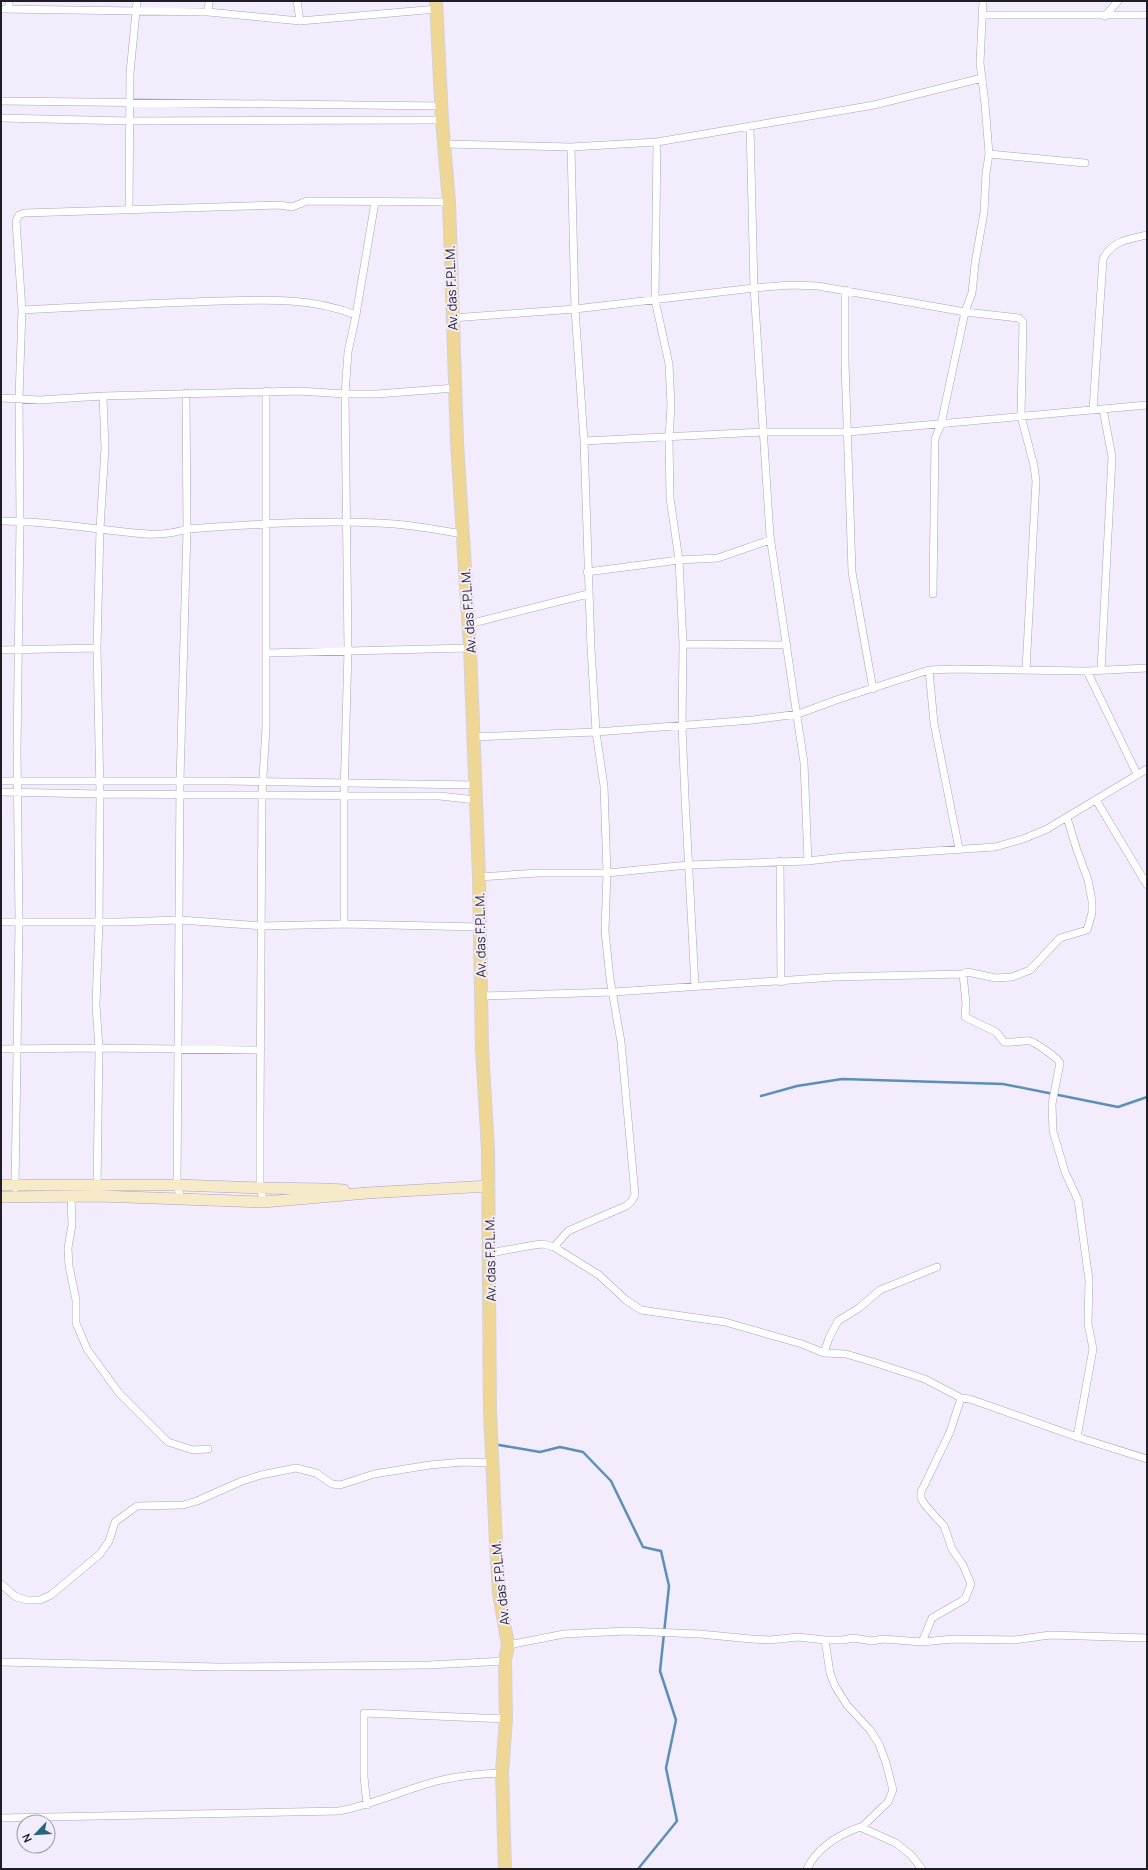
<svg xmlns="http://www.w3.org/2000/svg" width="1148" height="1870" viewBox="0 0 1148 1870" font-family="Manrope,sans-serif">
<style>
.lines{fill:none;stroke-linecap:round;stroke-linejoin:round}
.stream{stroke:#5c8fb8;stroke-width:2.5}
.street-casing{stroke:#aca2bb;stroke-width:8}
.secondary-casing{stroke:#aca2bb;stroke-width:12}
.primary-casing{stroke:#d2d2d4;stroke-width:14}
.street{stroke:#fff;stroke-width:7}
.secondary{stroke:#f7eac9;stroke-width:11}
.primary{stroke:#eed694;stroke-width:12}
.labels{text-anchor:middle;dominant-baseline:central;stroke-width:4;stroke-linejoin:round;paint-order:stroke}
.street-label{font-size:13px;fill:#201d26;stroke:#f3ecfc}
</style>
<rect width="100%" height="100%" fill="#f3ecfc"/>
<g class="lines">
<!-- stream -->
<path class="stream" d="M761,1096l36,-10 45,-7 161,5 115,23 29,-10
M499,1445l41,7 20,-5 23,5 28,29 32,66 18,4 8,35 -9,85 16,49 -10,48 11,53 -39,48"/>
<defs>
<path id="street" d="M9,1v8
M297,1l3,20
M1,9l207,3 92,9 137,-12
M208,12l1,-11
M983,15h164
M1105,16l13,-15
M1,101l441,5
M1,118l129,3 312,-1
M750,126l4,162 16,248 34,227 4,98
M657,142l-2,158 14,64 2,41 -2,33 1,60 9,62 4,84 -1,82 3,71 10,189
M445,144l126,3 86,-5 217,-37 108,-27
M989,154l96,9
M129,209l1,-136 7,-72
M845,290v72l7,210 21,117
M22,310c57,-3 114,-6 171,-8 54,-1 111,-8 163,13l-8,37 -3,42 3,256 -4,146v128
M356,315l19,-113
M452,318l123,-9 179,-21 37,-3 27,1 147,26 54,6 4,4 -2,94 13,50 2,15 -10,189
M1,398l39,2 63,-4 196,-5 46,3h32l78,-6
M1093,410l10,-151c9,-18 25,-20 44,-24
M584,441l178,-9h86l299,-27
M1,521c33,0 66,4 98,8 30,3 58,10 88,0 63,-5 127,-9 191,-6 28,1 57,6 84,11
M587,572l92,-12 39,-2 52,-18
M933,594l2,-155 6,-15 24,-112 7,-19 3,-29 9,-52 2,-38 3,-20 -4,-50 -5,-41 3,-62
M469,624l119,-30
M683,644l104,1
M1,650l96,-2
M266,653l204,-5
M929,670l5,53 25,126
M1101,670l11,-213 -9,-48
M1087,671l50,103
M473,737l123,-5 157,-12 45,-6 41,-15 90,-29 25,-1 133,2 60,-3
M1,781h226l249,4
M1,792l99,2 340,2 36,4
M1096,800l51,85
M780,861l1,121
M479,877l59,-4h69l81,-8 120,-4 34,-4 153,-10 28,-8 24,-10 100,-60
M1,922h118l61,-2 82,6 82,-2 136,3
M963,974l3,29 -1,14 31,15 8,10c9,1 20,-2 26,-1 6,2 28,17 30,22l-8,41 1,27 12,41 13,28 11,80 -1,44 5,25 -16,88
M481,996l133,-4 220,-15 129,-3 4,-2 29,6 16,-1 18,-7 30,-32 27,-8 5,-17v-12l-4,-21 -11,-30 -10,-32
M1,1049l98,-1 162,2
M15,1188l4,-266 -2,-172 3,-229 -1,-123 3,-88 -6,-89 3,-6 5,-2 256,-8 12,2 15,-6 142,1
M97,1188l2,-140 -3,-43 3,-83 1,-128 -3,-146 3,-119 5,-81 -2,-52
M71,1196l1,29 -4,23 1,18 7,34v23l11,26 32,44 49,49 25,8 15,-1
M181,1200l-4,-15 3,-404 7,-252 -1,-136
M264,1202l-4,-14v-71l2,-323 4,-67v-336
M554,1247l14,-16 58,-25 5,-4 4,-7 -14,-153 -11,-63 -5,-48 2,-58 -3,-87 -8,-54 -5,-84 -7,-207 -9,-132 -4,-162
M490,1253l44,-8 9,-1 11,3 45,28 27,25 15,10 84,12 77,22 22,9 22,1 27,8 52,17 36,19 9,1 107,38 70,22
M824,1353l5,-15 9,-17 21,-13 21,-18 57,-23
M1,1584l15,13 11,3h13l11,-5 49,-41 9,-13 6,-19 22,-16 46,-1 14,-4 45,-20 19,-6 35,-7 20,5 16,11 8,1 34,-11 56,-9 33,-3 30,1
M825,1640l5,33 5,13 12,19 23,25 9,14 7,19 7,27 -5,12 -26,25
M922,1642l10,-24 33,-19 6,-15 -8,-19 -11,-16 -8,-23 -19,-21 -4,-7v-6l29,-60 11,-34
M508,1645l56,-11 63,-3 73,3 51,5 19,1 28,-3 27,3h18l10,-2 19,3 11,-2 39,3 32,-3 60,1 36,-5 97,3
M1,1662l217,5 211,-2 76,-4
M367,1805l-3,-28v-64l142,6
M1,1818l338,-7c32,-6 60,-19 91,-28 23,-7 48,-9 72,-10
M807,1869c10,-21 31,-34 53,-42l36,16 15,12 11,14"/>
<path id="secondary" d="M1,1185h176l83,3 66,1 18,1
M1,1197l98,-1 165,6 103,-9 122,-7"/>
<path id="primary" d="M436,1l6,119 7,82 8,240 13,206 9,229 3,171 6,102 2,261 6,133 3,50 9,51 -3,16 1,58 -4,54 3,96"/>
</defs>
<!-- street casing -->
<use href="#street" class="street-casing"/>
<!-- secondary casing -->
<use href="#secondary" class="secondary-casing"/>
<!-- primary casing -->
<use href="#primary" class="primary-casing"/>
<!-- street -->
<use href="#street" class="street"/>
<!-- secondary -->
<use href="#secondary" class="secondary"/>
<!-- primary -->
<use href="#primary" class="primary"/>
</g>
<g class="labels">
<!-- street labels -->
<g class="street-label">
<text transform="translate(451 288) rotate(-92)">Av. das F.P.L.M.</text>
<text transform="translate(468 611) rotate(-94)">Av. das F.P.L.M.</text>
<text transform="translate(480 935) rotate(-91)">Av. das F.P.L.M.</text>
<text transform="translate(490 1259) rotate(-91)">Av. das F.P.L.M.</text>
<text transform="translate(500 1583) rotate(-96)">Av. das F.P.L.M.</text>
</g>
</g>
<!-- border -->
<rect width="1148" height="1870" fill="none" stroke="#201d26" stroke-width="4"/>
<!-- north arrow -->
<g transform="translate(36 1834) rotate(245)"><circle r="19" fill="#f3ecfc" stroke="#9f99a6"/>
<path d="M0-3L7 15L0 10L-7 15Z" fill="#28657c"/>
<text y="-6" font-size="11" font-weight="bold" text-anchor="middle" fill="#201d26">N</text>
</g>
</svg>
